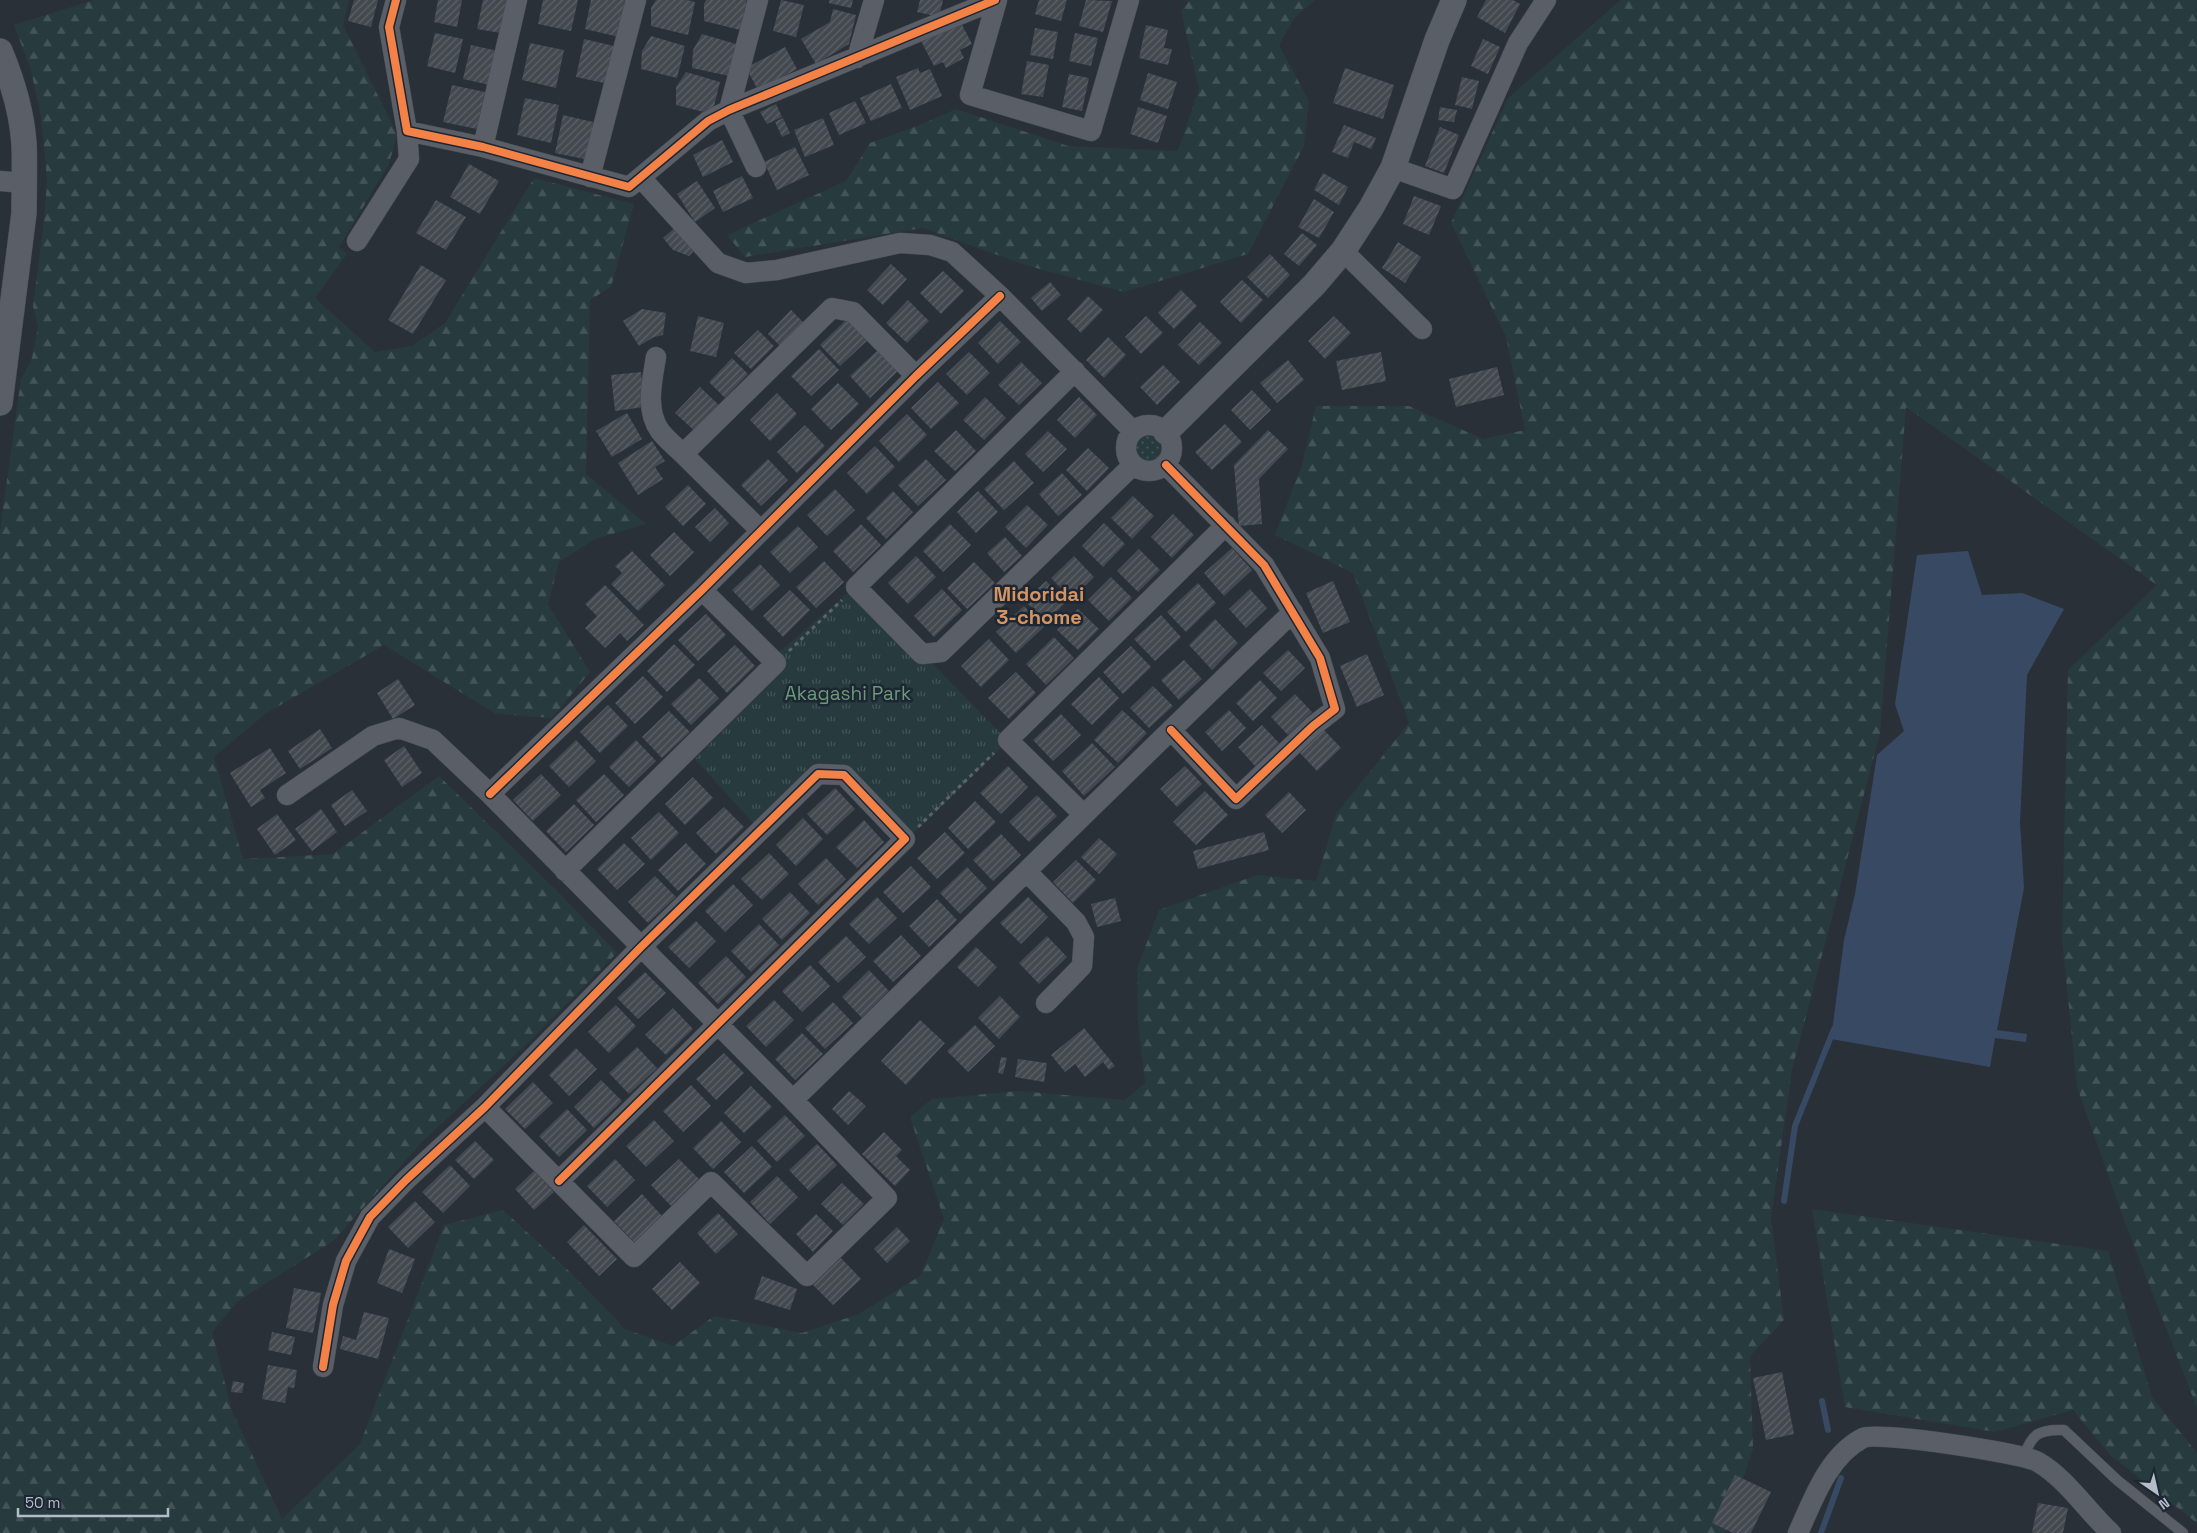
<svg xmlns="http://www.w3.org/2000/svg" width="2197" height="1533" viewBox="0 0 2197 1533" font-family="'Space Grotesk',sans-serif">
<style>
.grass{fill:url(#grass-dots)}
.forest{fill:url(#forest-firs)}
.park{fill:url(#park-tufts)}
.water{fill:#384963}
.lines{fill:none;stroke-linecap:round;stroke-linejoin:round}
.stream{stroke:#384963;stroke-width:6}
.building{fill:url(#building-hatch)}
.service-casing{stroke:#484c53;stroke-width:11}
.minor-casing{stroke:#484c53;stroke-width:21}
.tertiary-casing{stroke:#484c53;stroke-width:26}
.path{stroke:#5d636a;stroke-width:3;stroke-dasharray:4 4;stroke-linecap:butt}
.service{stroke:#5a5e66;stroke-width:10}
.minor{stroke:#5a5e66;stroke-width:20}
.tertiary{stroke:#5a5e66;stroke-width:25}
.cycleway-casing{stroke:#1d2633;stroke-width:11}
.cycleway{stroke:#f48246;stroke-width:8}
.labels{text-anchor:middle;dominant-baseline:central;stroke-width:5;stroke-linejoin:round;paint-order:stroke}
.park-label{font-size:19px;fill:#6b9a76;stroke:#1d2633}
.neighbourhood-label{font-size:20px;font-weight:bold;fill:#d59563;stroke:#1d2633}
</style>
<defs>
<pattern id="grass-dots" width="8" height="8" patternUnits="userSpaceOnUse" patternTransform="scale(1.25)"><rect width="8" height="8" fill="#273a3e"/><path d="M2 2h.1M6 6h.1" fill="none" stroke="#445559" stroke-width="1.8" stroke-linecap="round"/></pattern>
<pattern id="forest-firs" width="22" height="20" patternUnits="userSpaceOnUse" patternTransform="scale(1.25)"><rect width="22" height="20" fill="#273a3e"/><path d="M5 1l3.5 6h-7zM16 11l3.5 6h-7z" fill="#445559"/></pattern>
<pattern id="park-tufts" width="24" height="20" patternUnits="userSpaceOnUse" patternTransform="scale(1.25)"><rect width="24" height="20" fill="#273a3e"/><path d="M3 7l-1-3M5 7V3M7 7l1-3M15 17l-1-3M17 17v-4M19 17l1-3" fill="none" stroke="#445559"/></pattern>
<pattern id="building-hatch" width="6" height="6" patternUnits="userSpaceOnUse" patternTransform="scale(1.25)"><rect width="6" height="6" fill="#444950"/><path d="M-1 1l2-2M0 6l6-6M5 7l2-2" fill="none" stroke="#5d6168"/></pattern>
</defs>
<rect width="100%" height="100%" fill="#2a3038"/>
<!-- grass -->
<path class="grass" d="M1135 447a14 14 0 1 1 28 0a14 14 0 1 1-28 0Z"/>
<!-- forest -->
<path class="forest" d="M94,0h255l-6,25 54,109 -8,30 -50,83 8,7 -32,44 60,54 37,-6 33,-23 89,-145 100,26 -23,83 -21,13 -4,174 60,50 -51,15 -36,23 -11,42 42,68 -38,46 -56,-4 -112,-69 -119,69 -51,43 29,102 90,-5 106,-78 119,116 59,61 -86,87 -108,101 -90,100 -95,60 -26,31 20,79 50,108 78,-75 84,-219 59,-15 66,61 56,58 48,17 41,-30 88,17 57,-19 61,-38 24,-57 -34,-102 22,-18 86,-8 107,9 20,-17 -7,-60 -1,-54 22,-59 98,-35 59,6 20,-67 73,-91 -56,-150 -78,-38 27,-70 14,-59h93l74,33 42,-9 -19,-93 -55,-114 57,-125 113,-98h576v1408l-70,-180 -50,-141 -15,-148 6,-269 89,-85 -251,-178 -26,326 -88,337 -21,148 13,102 -34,36 3,93 -28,84h-1725v-1002l21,-152 11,-21 6,-31 -5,-21 11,-84 3,-43 -6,-62 -10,-47 -17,-45z
M1190,0h125l-20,17 -16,28 30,56 -5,45 -56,108 -124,38 -99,-27 -102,-37 -178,29 -18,-22 119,-54 24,-38 55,-20 31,-14 112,37 110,5 21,-62 -18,-78z
M1812,1209l296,42 44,146 45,56v70l-86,-67 -38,-46 -78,22 -150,-25z"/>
<!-- park -->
<path class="park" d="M849,592l70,71 14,1 69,71v12l-78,77 -19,15 4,-8 -66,-67 -27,1 -62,59 -59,-65 84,-85 -2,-20z"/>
<!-- water -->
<path class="water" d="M1968,551l14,44 40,-2 42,16 -37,66 -7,147 4,66 -27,142 30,4 -1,8 -31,-4 -5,29 -159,-28 13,-99 11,-46 22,-139 27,-24 -9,-27 22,-149z"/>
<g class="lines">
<!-- stream -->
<path class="stream" d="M1784,1201l11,-75 39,-97
M1822,1401l6,29
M1821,1533l20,-55"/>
</g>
<!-- building -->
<path class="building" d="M354,0h24l-7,27 -23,-6z
M438,0h24l-5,27 -23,-5z
M483,0h24l-6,33 -24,-4z
M543,0h35l-7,31 -33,-7z
M591,0h36l-8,37 -34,-8z
M656,0h31l8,2 -7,33 -37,-9v-18z
M706,0h41l-7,30 -36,-9v-17z
M781,0l23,5 -8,32 -23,-6z
M829,0h24l-2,8 -22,-5z
M920,0h23l-4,17 -22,-5z
M1039,0h28l-6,21 -26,-7z
M1086,0l26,1 -9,31 -24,-6z
M1486,0h27l7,4 -15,29 -28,-16z
M833,9l23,6 -7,29 -33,20 -15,-25 29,-17z
M960,21l12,23 -12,6 4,8 -18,10 -3,-6 -9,4 -13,-25z
M1146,25l22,5 -4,18 8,1 -4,16 -29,-7z
M1035,28l23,4 -5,27 -23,-4z
M435,33l28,6 -8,34 -28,-7z
M1075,33l23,5 -7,28 -22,-5z
M702,34l34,10 -7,32 -37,-8 1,-18z
M651,36l34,10 -8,32 -36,-9 1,-18z
M584,39l34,8 -9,37 -33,-7z
M1483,39l17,8 -12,27 -17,-8z
M530,43l34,7 -8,38 -34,-8z
M471,45l27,6 -8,34 -27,-6z
M785,47l12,22 -39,21 -12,-22z
M1027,61l22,4 -6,32 -22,-3z
M918,68l2,5 10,-4 12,27 -32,14 -14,-33z
M1345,68l49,17 -11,34 -50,-16z
M686,72l34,10 -8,32 -36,-9v-18z
M1148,73l29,9 -9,27 -28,-9z
M1069,74l20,4 -7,33 -20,-4z
M1462,77l17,4 -7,28 -17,-4z
M891,84l11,24 -31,13 -11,-23z
M452,85l33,7 -8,37 -34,-7z
M525,98l34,7 -8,38 -34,-8z
M855,101l11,22 -27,12 -10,-22z
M776,104l6,13 -15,7 -7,-12z
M1138,107l29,9 -9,27 -28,-9z
M1440,107l17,3 -3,12 -16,-2z
M563,115l34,8 -8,37 -34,-7z
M783,118l7,15 -8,4 -7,-15z
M823,118l11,27 -29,12 -11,-27z
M1344,125l32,13 -5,11 -17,-7 -6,16 -16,-6z
M1440,127l19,8 -15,38 -19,-7z
M722,140l11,22 -30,15 -10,-22z
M795,147l14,28 -32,15 -13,-28z
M469,164l30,17 -19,33 -30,-17z
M1323,173l25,14 -9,18 -25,-15z
M742,176l11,22 -30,14 -10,-21z
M697,181l18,27 -20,14 -18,-28z
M1414,196l27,10 -12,29 -26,-11z
M1314,199l20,13 -15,26 -21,-11z
M436,200l30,17 -20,33 -30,-17z
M677,226l20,22 -8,8 -16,-6 -10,-12z
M1302,233l15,12 -18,21 -15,-12z
M1398,242l23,15 -16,26 -23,-15z
M1270,254l20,21 -22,23 -21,-21z
M891,264l16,15 -24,26 -16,-15z
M421,265l25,15 -33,54 -25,-14z
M943,271l21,20 -23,23 -21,-21z
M1242,280l21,20 -22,23 -21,-21z
M1050,282l11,13 -19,16 -11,-13z
M1181,290l16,16 -23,23 -16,-16z
M1088,296l15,14 -22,23 -14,-14z
M908,300l21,21 -22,22 -21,-20z
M642,309l24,4 -3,22 -9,2 -15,9 -16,-25z
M791,310l16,16 -23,24 -16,-16z
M698,316l26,7 -8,34 -26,-6z
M1146,316l17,17 -22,21 -16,-17z
M1334,316l17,17 -26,26 -17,-18z
M847,319l21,21 -28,26 -20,-21z
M1000,321l21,21 -23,22 -20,-21z
M1200,322l22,21 -23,22 -21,-20z
M758,330l16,16 -23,23 -17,-16z
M1108,337l18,18 -22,23 -18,-18z
M819,349l20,21 -28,26 -20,-20z
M878,350l20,21 -28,27 -20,-22z
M969,352l21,21 -23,22 -21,-21z
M1381,352l5,29 -44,9 -6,-29z
M732,358l16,16 -23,24 -16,-16z
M1288,360l16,20 -27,23 -17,-20z
M1021,362l21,21 -23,22 -21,-20z
M1163,365l17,17 -23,23 -17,-18z
M1497,367l7,28 -48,12 -7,-28z
M641,372l3,35 -29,4 -4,-36z
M938,382l21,21 -28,26 -20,-21z
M838,383l21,21 -28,26 -20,-21z
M700,387l22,21 -24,26 -23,-21z
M1252,390l19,20 -21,20 -19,-20z
M777,393l20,21 -27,27 -20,-21z
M985,397l21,21 -22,22 -21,-20z
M1079,397l18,18 -22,23 -18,-18z
M627,413l15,26 -30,18 -16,-26z
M907,414l20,21 -28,27 -20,-21z
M1225,424l17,18 -30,28 -17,-18z
M805,425l20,21 -28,27 -20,-21z
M956,430l20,21 -21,20 -21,-20z
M1268,430l20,19 -29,30 3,45 -23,2 -5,-61z
M1048,431l19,18 -24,23 -18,-18z
M652,441l13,20 -10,6 8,12 -25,16 -20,-32z
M875,446l20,21 -28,27 -20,-21z
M1088,448l21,20 -22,23 -21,-21z
M768,459l20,21 -27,26 -20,-21z
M926,459l20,21 -28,26 -20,-21z
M1014,461l20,22 -30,27 -20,-21z
M1062,473l20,22 -24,21 -19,-22z
M688,485l18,19 -23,22 -18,-19z
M835,489l20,21 -28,26 -20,-21z
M893,491l20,21 -27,27 -20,-21z
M978,491l20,21 -22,21 -19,-21z
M1133,496l21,20 -22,23 -21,-21z
M1027,505l21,20 -22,23 -21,-21z
M715,508l14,15 -19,19 -15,-15z
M1173,514l21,21 -22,23 -21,-21z
M1104,523l21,21 -22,23 -21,-21z
M861,524l20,21 -28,27 -20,-21z
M950,524l21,21 -28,27 -20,-21z
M798,526l20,21 -28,26 -20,-21z
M674,532l20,20 -24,24 -20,-21z
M1005,537l17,19 -18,16 -17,-19z
M1232,548l20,22 -28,26 -20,-23z
M1139,549l21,21 -22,22 -21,-21z
M632,551l33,34 -27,26 -27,-27 11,-11 -7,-7z
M916,556l20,21 -28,27 -20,-21z
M1074,556l20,21 -22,22 -21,-21z
M824,561l20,21 -28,26 -20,-21z
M974,562l21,21 -28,26 -20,-21z
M760,564l20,21 -28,26 -20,-21z
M1111,577l21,21 -23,23 -21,-21z
M1046,581l21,20 -21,21 -21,-21z
M1333,581l17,41 -27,11 -17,-40z
M1198,583l18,20 -30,29 -19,-20z
M605,585l39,40 -17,16 -7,-8 -15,15 -20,-20 12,-12 -12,-12z
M942,589l20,21 -28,27 -20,-21z
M1250,589l17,19 -21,20 -17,-19z
M790,590l20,20 -27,27 -20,-21z
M1024,606l20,21 -28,26 -20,-21z
M1078,609l21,20 -21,21 -21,-20z
M706,614l20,21 -28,26 -20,-21z
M1161,615l20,22 -26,24 -21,-22z
M1215,619l23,24 -26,27 -23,-25z
M1054,637l20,21 -28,27 -20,-21z
M989,639l20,21 -28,27 -20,-21z
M674,644l21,21 -28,27 -20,-21z
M735,645l20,21 -28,27 -20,-22z
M1131,646l20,21 -28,27 -20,-22z
M1288,650l17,18 -24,23 -18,-18z
M1367,654l17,41 -27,12 -17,-41z
M1184,660l18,19 -23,21 -18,-20z
M1016,672l20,21 -27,26 -21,-21z
M643,676l20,21 -28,27 -20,-21z
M1099,677l20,21 -27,27 -21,-21z
M699,678l20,20 -28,27 -20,-21z
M398,679l17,26 -22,14 -16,-26z
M1260,680l17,18 -24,23 -17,-18z
M1153,686l20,20 -24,22 -19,-20z
M1295,694l17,18 -24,23 -17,-18z
M608,705l20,21 -28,27 -20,-21z
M1122,710l25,23 -29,30 -24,-23z
M1229,710l17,18 -24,23 -17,-19z
M669,711l21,21 -28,26 -20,-21z
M1061,714l20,21 -28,26 -20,-21z
M1262,725l17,18 -24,23 -17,-19z
M320,729l12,19 -32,21 -12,-18z
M1324,730l17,18 -24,23 -17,-18z
M576,740l20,21 -27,26 -20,-21z
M636,740l20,21 -27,26 -20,-20z
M1092,743l23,24 -31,29 -22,-25z
M404,746l18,27 -20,14 -18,-27z
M270,748l16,25 -26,17 5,8 -14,9 -21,-34z
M1008,766l20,21 -27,27 -21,-21z
M1185,766l17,18 -25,23 -17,-18z
M541,774l20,21 -28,26 -20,-21z
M604,774l20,21 -28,27 -20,-22z
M693,777l20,21 -28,27 -20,-21z
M835,788l20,21 -28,26 -20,-21z
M352,790l15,21 -22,15 -14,-21z
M1205,791l23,24 -32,30 -23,-23z
M1289,792l17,18 -24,23 -17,-18z
M1037,795l20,21 -28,26 -20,-20z
M975,801l21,21 -28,27 -20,-21z
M574,804l20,21 -28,27 -20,-21z
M724,807l20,20 -28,27 -20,-21z
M321,809l16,23 -25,19 -17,-22z
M659,812l20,21 -28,27 -20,-22z
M277,814l19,26 -21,15 -18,-26z
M803,818l20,21 -27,27 -20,-21z
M864,820l20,22 -27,26 -21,-21z
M945,832l20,21 -28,26 -20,-21z
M1264,832l5,18 -71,19 -5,-18z
M1001,834l20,21 -28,26 -20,-21z
M1099,838l18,16 -18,20 -18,-17z
M624,843l21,21 -28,26 -20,-21z
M686,843l20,21 -28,27 -20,-21z
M769,853l20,21 -27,26 -21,-21z
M826,858l20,21 -28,26 -20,-21z
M1076,860l20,20 -23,23 -20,-21z
M911,866l20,21 -28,26 -20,-21z
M967,867l20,21 -27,26 -20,-21z
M655,876l21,21 -28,26 -20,-21z
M733,884l20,21 -28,27 -20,-21z
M790,892l20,21 -28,27 -20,-21z
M877,897l20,21 -28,26 -20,-20z
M1028,897l20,20 -27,27 -21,-21z
M1115,898l6,23 -24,6 -6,-23z
M937,899l20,21 -28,27 -20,-21z
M696,921l20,20 -27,27 -21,-21z
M759,924l20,21 -28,27 -20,-21z
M901,935l20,21 -28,26 -20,-21z
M846,936l20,21 -28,26 -20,-21z
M1047,936l20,21 -28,27 -20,-21z
M976,947l21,20 -19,20 -21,-20z
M726,956l20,21 -28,27 -20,-21z
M810,965l20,21 -28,26 -20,-21z
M869,970l20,21 -27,27 -20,-21z
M645,972l21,21 -28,26 -21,-21z
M1000,996l20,21 -21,22 -21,-21z
M774,1000l20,20 -28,27 -20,-21z
M833,1002l20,21 -28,26 -20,-21z
M616,1005l20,21 -27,27 -21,-21z
M673,1008l20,21 -27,26 -21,-20z
M920,1020l25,23 -39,42 -25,-24z
M975,1025l20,21 -27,26 -21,-21z
M1084,1028l31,38 -6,4 -6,-8 -18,15 -10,-13 -10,8 -14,-17z
M802,1033l21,21 -28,26 -20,-21z
M637,1047l20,21 -28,26 -20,-21z
M576,1048l21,21 -28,27 -20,-21z
M724,1053l20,20 -28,27 -20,-21z
M1001,1057l6,1 -4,16 -5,-1z
M1018,1059l29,4 -3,19 -29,-5z
M601,1080l21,21 -28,27 -20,-21z
M533,1082l20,21 -28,26 -20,-20z
M691,1085l20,21 -28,26 -20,-21z
M751,1086l21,21 -28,26 -20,-20z
M849,1091l17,15 -18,19 -16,-16z
M567,1109l20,21 -28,27 -20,-21z
M785,1115l20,21 -28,26 -20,-21z
M654,1120l20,21 -28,26 -20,-21z
M721,1121l20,21 -28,27 -20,-21z
M884,1132l18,18 -6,6 14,14 -15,16 -33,-32z
M475,1141l19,19 -20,19 -19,-19z
M817,1144l20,21 -28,26 -20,-21z
M752,1146l20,21 -28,26 -20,-21z
M615,1159l20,21 -28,27 -20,-21z
M679,1159l20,20 -28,27 -20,-21z
M450,1165l20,21 -27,27 -21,-21z
M534,1171l20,21 -20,18 -19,-21z
M777,1176l21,21 -28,27 -20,-22z
M842,1183l22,21 -21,21 -22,-21z
M642,1194l20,22 -28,26 -20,-21z
M415,1201l20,21 -27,26 -20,-21z
M718,1213l20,21 -22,20 -19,-21z
M816,1214l17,17 -20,21 -17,-18z
M584,1225l33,34 -18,17 -32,-34z
M897,1227l13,14 -23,22 -13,-14z
M389,1249l26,10 -13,34 -25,-10z
M841,1258l20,21 -28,26 -20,-20z
M680,1262l20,21 -28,27 -20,-21z
M762,1276l35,13 -7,21 -36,-11z
M294,1288l27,5 -8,40 -27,-5z
M364,1312l25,6 -11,41 -38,-10 3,-13 13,4z
M272,1332l23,5 -4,18 -23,-5z
M268,1365l29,5 -3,18 -6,-1 -3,16 -23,-4z
M1782,1372l12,62 -28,6 -13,-62z
M233,1381l11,2 -2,10 -11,-1z
M1735,1475l36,17 -20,41h-18l-21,-10z
M2038,1503l30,5 -5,25h-31z"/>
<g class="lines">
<defs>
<path id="service" d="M2023,1458c9,-24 15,-29 41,-28l53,50 66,53"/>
<path id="minor" d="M396,0l-7,27 18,104 76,16 146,40 79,-66 21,-11 266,-110
M997,0l-27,95 121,36 38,-131
M857,58l17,-58
M483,147l34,-147
M756,167l-27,-57 29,-110
M1393,168l60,21 65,-146 28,-43
M590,177l46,-177
M641,178l77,85 28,10 31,-3 123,-27 30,2 22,7 48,44 133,135
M0,181l24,2
M357,241l52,-82 -2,-28
M1343,251l79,78
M656,357c-4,24 -11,53 4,74 6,8 16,16 23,23
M1075,371l-219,216 66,67 19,-2 192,-187
M1126 448a23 23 0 1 1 46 0a23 23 0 1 1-46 0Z
M1166,465l98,100 56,93 15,51 -22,17 -77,73 -65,-69
M760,530l-77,-76 149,-146 21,4 63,64
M490,794l212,-204 214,-214 84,-80
M287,795l86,-59 26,-8 34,12 57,54 303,306 94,98 -80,78 -96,-94 -77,75 -149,-150
M1083,814l-75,-74 218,-215
M565,871l211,-208 -74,-73
M1027,872l49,50 8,15 -2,29 -36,37
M793,1100c167,-163 332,-327 500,-488
M323,1367l10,-62 13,-44 24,-44 36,-37 79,-73 156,-160 177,-173 26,1 61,64 -346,342
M1798,1533c15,-33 30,-77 65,-95 14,-7 159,15 175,24 29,17 49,49 73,71"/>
<path id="tertiary" d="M0,51c12,29 22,61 24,93 1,23 0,47 0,69l-24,190
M1166,432l148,-147 29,-34 28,-43 22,-40 44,-128 17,-40"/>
</defs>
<!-- service casing -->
<use href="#service" class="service-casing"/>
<!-- minor casing -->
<use href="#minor" class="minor-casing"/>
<!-- tertiary casing -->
<use href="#tertiary" class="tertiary-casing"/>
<!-- path -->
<path class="path" d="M789,651l53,-51
M918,827l76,-74"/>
<!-- service -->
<use href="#service" class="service"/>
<!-- minor -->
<use href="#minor" class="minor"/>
<!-- tertiary -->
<use href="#tertiary" class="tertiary"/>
<defs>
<path id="cycleway" d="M396,0l-7,27 18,104 76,16 146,40 79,-66 21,-11 266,-110
M1166,465l98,100 56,93 15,51 -22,17 -77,73 -65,-69
M490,794l212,-204 214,-214 84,-80
M323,1367l10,-62 13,-44 24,-44 36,-37 79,-73 156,-160 177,-173 26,1 61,64 -346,342"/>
</defs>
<!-- cycleway casing -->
<use href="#cycleway" class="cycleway-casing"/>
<!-- cycleway -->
<use href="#cycleway" class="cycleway"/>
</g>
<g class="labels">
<!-- park labels -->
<g class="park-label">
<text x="848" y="693">Akagashi Park</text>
</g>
<!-- neighbourhood labels -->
<g class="neighbourhood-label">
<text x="1039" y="594">Midoridai<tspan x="1039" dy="23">3-chome</tspan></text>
</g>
</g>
<!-- north arrow -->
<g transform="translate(2157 1493) rotate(146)" stroke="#1d2633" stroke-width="4" paint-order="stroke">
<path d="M0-4L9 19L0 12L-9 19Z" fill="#b4bcc9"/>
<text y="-8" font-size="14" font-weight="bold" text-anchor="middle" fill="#b4bcc9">N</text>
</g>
<!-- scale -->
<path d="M18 1508v8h150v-8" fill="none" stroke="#b4bcc9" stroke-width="2.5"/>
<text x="25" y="1508" font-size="15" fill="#b4bcc9" stroke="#1d2633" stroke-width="4" paint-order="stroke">50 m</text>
</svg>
